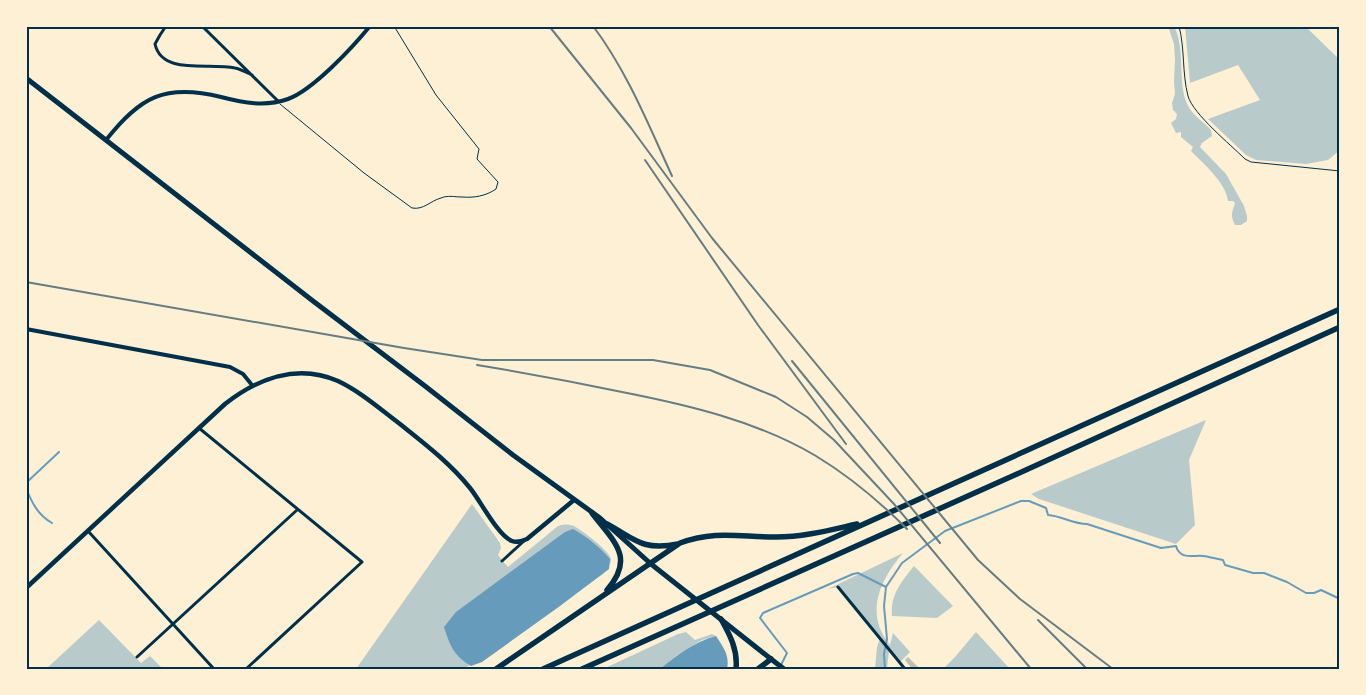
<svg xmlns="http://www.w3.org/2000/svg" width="1366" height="695" viewBox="0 0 1366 695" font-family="Lora,serif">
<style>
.green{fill:#b9caca}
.water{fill:#669bbc}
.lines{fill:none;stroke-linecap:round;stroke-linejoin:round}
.stream{stroke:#669bbc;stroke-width:2}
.building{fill:#bec0b2}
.path{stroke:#003049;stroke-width:1}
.service{stroke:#003049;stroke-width:1}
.minor{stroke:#003049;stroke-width:3}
.tertiary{stroke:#003049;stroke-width:4}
.secondary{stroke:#003049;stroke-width:4.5}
.primary{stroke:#003049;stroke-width:5}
.trunk{stroke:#003049;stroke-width:5}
.motorway{stroke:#003049;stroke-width:5.5}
.rail{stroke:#657d81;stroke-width:2}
.neatline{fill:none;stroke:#003049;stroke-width:2}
</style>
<rect width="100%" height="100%" fill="#fdf0d5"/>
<!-- green -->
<path class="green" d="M1168,26h6c12,24 3,54 13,78 5,11 17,18 24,26l1,6 -10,7 -2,4 26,27 18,32 3,10v5l-6,4h-6c-5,-10 -3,-12 0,-22l-2,-2h-5c-2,-18 -24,-37 -37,-50l2,-4 -12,-10v-5l-5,1 -5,-10 5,-4 1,-5 -4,-4 -1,-7 3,-9 -1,-12 1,-23 -1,-15z
M1185,26h120l35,34v90l-12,10 -22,4 -50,-4 -10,-5 -38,-36 52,-19 -22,-35 -48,18z
M1206,420l-17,40 6,65 -19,19 -137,-45 -8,-5z
M472,504l28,39 1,5 -3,7 10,12 50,-41c6,-2 10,-2 16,0 7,4 38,26 37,34 0,5 -6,10 -8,14l-139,95h-108z
M903,553c-23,27 -39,61 -13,92l3,-12 17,19 -10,10 -11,-12 -2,19h-12l2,-22 3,-9 -42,-51 -10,2z
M914,566l39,40 -16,12 -45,-2c-2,-21 10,-35 22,-50z
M99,620l42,43 9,-7 13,13h-117z
M686,632l9,8 17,-6 4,2 -14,4 -25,15 -17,14h-57l75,-35z
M976,632l34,37h-67l12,-12z"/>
<!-- water -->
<path class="water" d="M573,529c14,8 26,17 37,30l-1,10 -49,37 -78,56 -11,4c-17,-10 -21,-20 -27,-39l12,-15 109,-80z
M716,636c7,11 14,19 11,33h-67c17,-14 34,-27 56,-33z"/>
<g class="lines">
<!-- stream -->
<path class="stream" d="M26,483l33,-31
M26,488c6,15 12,27 26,35
M779,669l8,-16 -27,-35 3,-5 90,-39 5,-1 28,14
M885,669l-1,-15 3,-15 -3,-33 2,-19 16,-24 43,-32 76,-30h8l17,7 2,7c14,1 25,9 39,9l74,24 15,-2c4,14 17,9 27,10 7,1 14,3 20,4l2,5 28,8h11l23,9 19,11h8l7,-3 19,9"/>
</g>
<!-- building -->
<path class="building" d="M908,657l12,12h-8l-7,-9z"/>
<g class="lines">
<!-- path -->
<path class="path" d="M1179,26c6,23 3,47 9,70 5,18 43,49 57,63l6,3 89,9
M1338,26l2,2"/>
<!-- service -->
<path class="service" d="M280,104l84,69 48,35c12,2 18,-7 29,-10 7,-3 13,-1 21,-1 12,1 24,-1 34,-8l2,-7 -21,-23 2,-10 -43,-54 -42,-69"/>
<!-- minor -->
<path class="minor" d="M166,26l-6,9 -5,9c7,32 55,18 80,24 6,1 12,5 17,7
M202,26l76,75
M199,428l163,134 -116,107
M88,531l126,138
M502,561l22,-20
M838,587l67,82
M137,657l160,-147"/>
<!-- tertiary -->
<path class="tertiary" d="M106,140c34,-43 59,-57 115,-43 23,6 44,10 67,2 25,-9 65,-52 82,-73
M26,329l204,38 13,7 9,11"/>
<!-- secondary -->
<path class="secondary" d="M26,588l199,-184c32,-25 72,-41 113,-23 23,11 42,28 62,43 25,20 50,39 70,64 10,12 28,48 42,53 5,2 10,0 15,-2l47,-39"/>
<!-- primary -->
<path class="primary" d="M771,659l13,10"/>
<!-- trunk -->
<path class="trunk" d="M26,78l287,223 112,85 88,69 87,63 51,46 120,95"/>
<!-- motorway -->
<path class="motorway" d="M592,513c21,28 44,44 15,77
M607,524c29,16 36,27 71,20
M721,619c9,16 17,31 15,50
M496,669l184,-126c35,-13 60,-6 96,-6 28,0 54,-7 81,-13
M543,669l797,-360
M582,669l435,-195 323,-147
M758,669l13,-10"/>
<!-- rail -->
<path class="rail" d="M549,26l82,102 81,110 266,322 42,39 93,70
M593,26c34,45 56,100 79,150
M645,160l113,165 88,119
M26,282l378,66 78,12h171l57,10 66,27 31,20 27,23 60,64 137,165
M792,361l148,182
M477,365c49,8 97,17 145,27 66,13 135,29 194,64 33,20 64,46 91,73
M1038,620l49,49"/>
</g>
<!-- border -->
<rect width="1366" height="695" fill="none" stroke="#fdf0d5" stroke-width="55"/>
<rect x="28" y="28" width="1310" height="640" class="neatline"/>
</svg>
